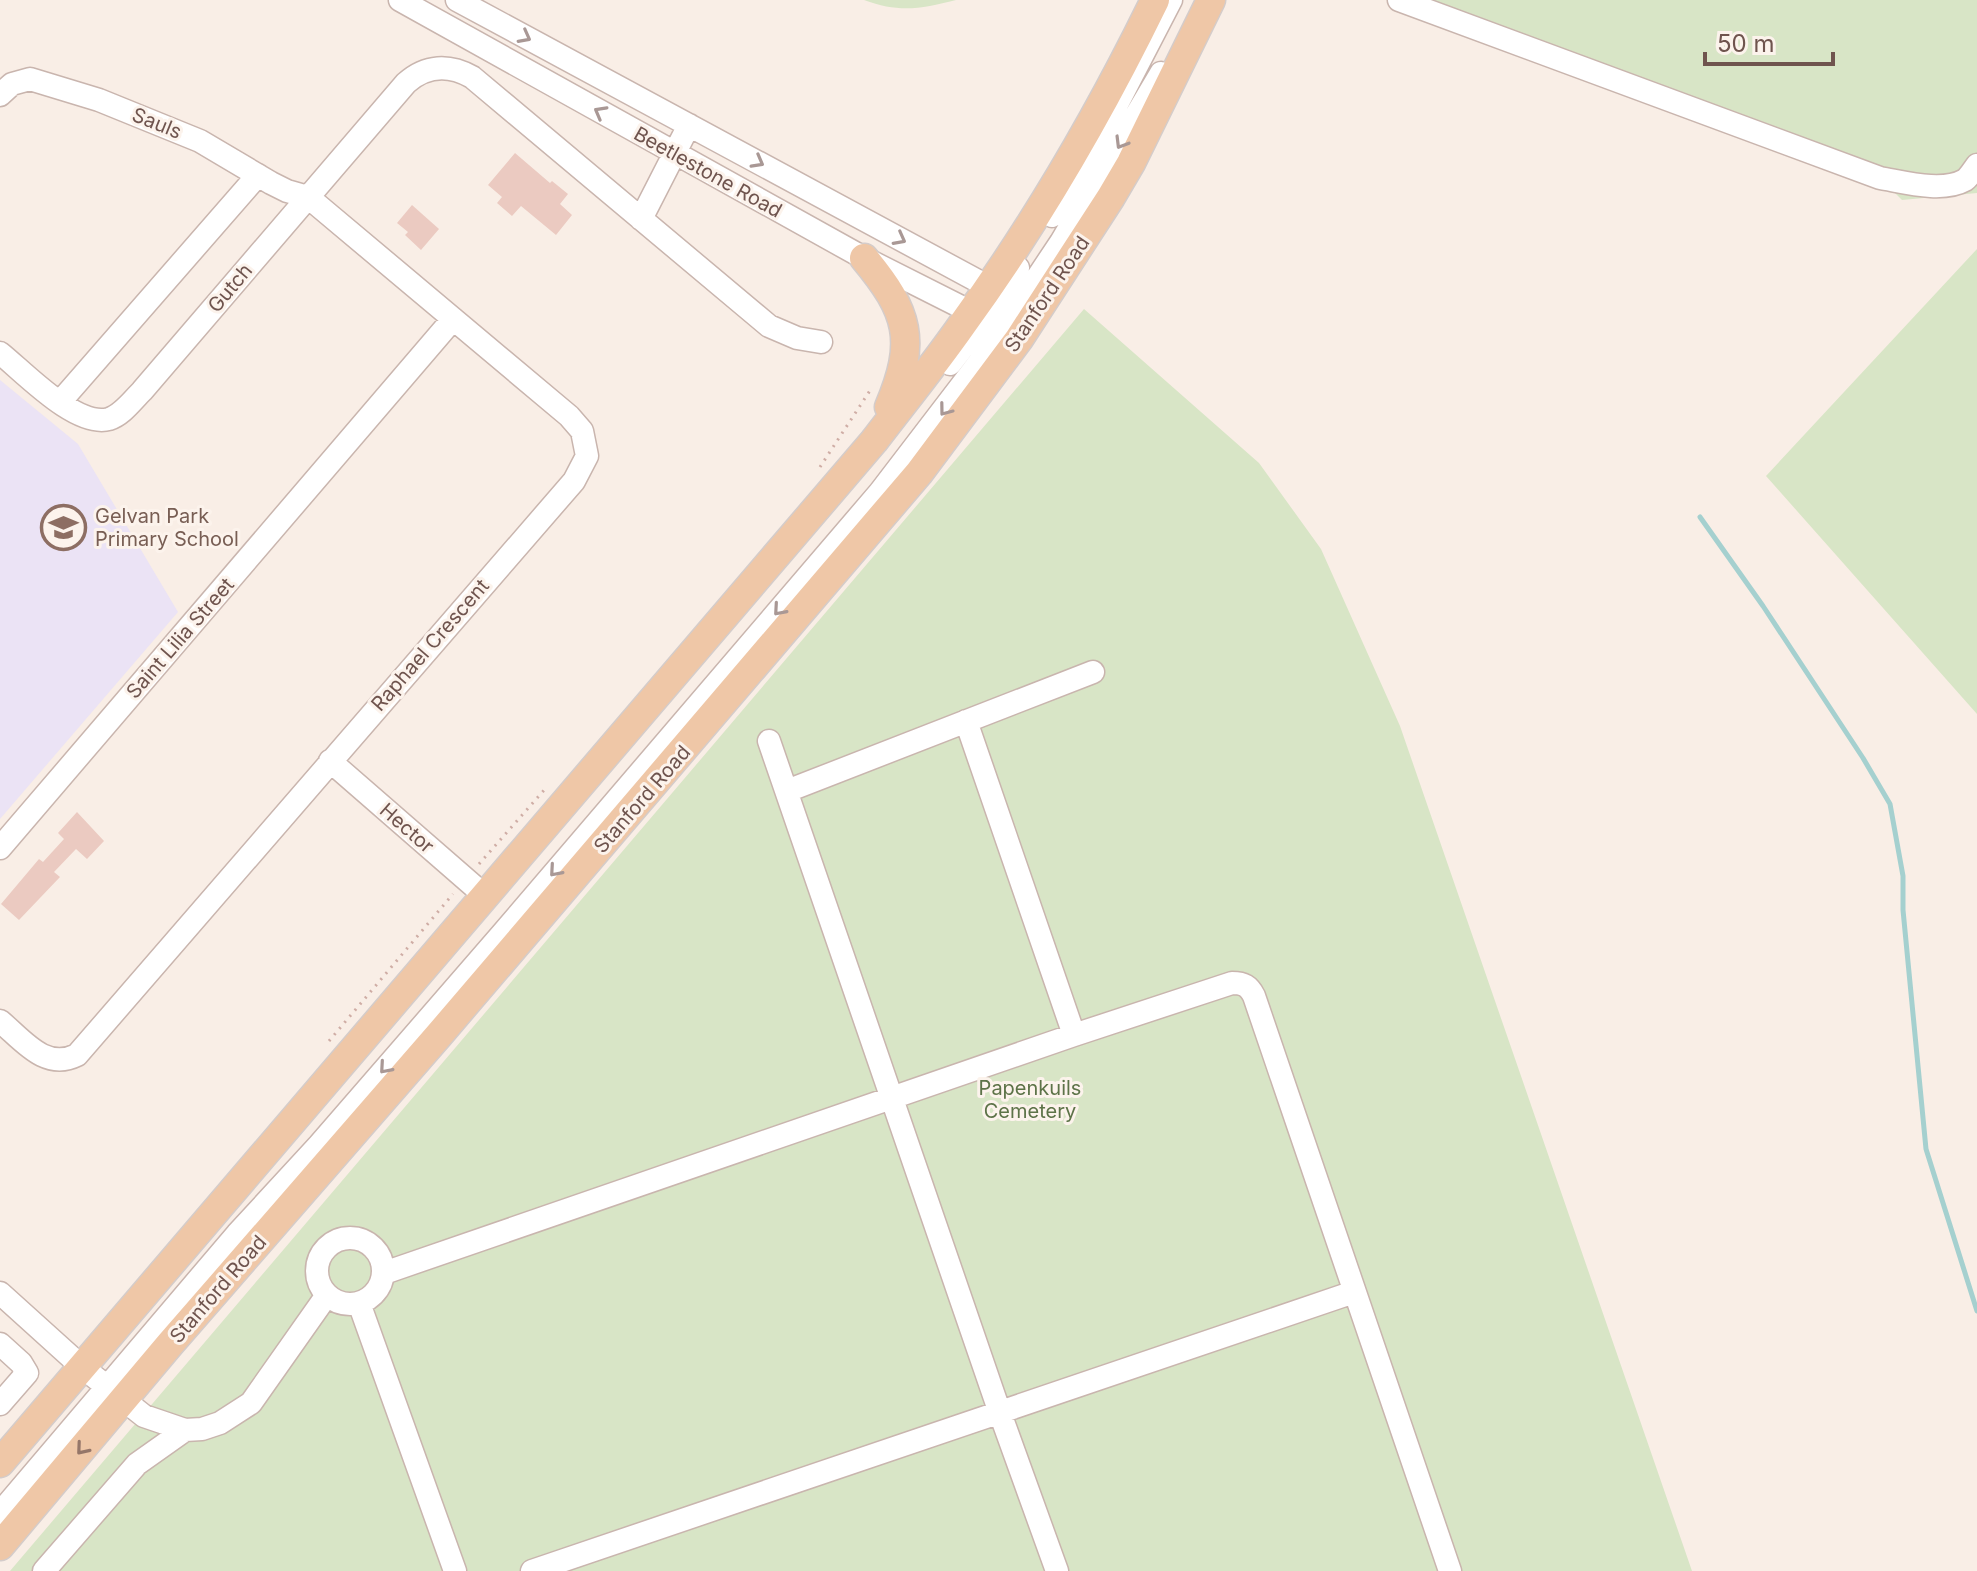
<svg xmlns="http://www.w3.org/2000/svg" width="1977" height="1571" viewBox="0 0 1977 1571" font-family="Inter,sans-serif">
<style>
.education{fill:#ebe3f5}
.green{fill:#d8e5c6}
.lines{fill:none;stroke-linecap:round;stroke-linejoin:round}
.stream{stroke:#a5d0cf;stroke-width:5}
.building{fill:#ebcac1}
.minor-casing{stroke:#c9b5ae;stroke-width:25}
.major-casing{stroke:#d4ccca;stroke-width:31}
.path{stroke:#cfada5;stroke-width:3;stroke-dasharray:2 6;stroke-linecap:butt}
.minor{stroke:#fff;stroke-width:22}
.major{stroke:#efc7a7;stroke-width:28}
.oneway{stroke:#a99895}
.oneway2{stroke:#957669}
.labels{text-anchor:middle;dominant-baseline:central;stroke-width:6;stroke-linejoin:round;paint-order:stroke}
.street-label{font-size:20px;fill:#6f544e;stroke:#fcf3ec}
.education-label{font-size:20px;fill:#785e54;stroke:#fcf3ec;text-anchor:start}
.park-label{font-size:20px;fill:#5d7348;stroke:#fcf3ec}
</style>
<rect width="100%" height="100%" fill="#f9eee6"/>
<!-- education -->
<path class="education" d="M0,380l78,64 100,168 -178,207z"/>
<!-- green -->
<path class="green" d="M864,0h92c-35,9 -57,13 -92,0z
M1399,0h578v193l-75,7 -22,-22z
M1977,249v465l-211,-238z
M1084,309l175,154 62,86 79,177 292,845h-1682z"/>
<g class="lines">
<!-- stream -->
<path class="stream" d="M1700,517l63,89 100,152 27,46 13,72v34l23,239 51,162"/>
</g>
<!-- building -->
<path class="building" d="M515,153l35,30 2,-2 16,13 -8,10 12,11 -16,20 -35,-29 -9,10 -15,-13 5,-6 -14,-12z
M412,205l27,24 -18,21 -16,-15 3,-3 -11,-9z
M77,812l27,29 -17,18 -11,-10 -22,23 6,5 -41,43 -18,-16 38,-45 4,3 21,-23 -6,-6z"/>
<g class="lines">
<defs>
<path id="minor" d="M400,0l464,258 119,60
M457,0l543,293
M1399,0l481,178c24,4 62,15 85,2 4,-3 9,-11 12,-15
M0,95l12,-11 18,-5 69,21 101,41 71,42 16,8 21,6 261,219 13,15 5,25 -13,25 -497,574c-32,16 -54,-15 -77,-34
M1052,216l60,-102 59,-114
M641,219l48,-94
M0,353c24,19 76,75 109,66 13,-4 23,-18 33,-28l264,-308c20,-18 43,-19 66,-6l297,249 28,12 24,4
M950,364l35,-45 33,-51
M60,402l198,-227
M966,721l108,314
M769,741l231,672 57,158
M330,761l154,134
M787,791l306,-119
M0,848l453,-529
M317 1271a33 33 0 1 1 66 0a33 33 0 1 1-66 0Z
M384,1273l690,-238 158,-52c12,0 17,3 22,13l196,575
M0,1293l82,74 62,49 41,14 17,-1 18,-6 31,-20 76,-108
M359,1303l96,268
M0,1344l21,19 6,10 -27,31
M0,1513l237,-279 82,-89 183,-211 378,-442 111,-145 70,-105 100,-169
M44,1571l93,-107 48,-34
M532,1571l822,-279"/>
<path id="major" d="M864,258c45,54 53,83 25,149
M0,1463l874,-1022c29,-38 60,-76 88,-116 74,-102 138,-212 193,-325
M0,1546l170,-202 268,-308 481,-563 100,-134 92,-142 20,-34 80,-163"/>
</defs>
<!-- minor casing -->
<use href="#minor" class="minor-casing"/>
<!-- major casing -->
<use href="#major" class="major-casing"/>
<!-- path -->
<path class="path" d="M820,467l51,-78
M479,864l66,-75
M329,1041l124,-147"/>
<!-- minor -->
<use href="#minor" class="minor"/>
<!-- major -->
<use href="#major" class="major"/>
</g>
<!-- one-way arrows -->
<defs><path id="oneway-chevron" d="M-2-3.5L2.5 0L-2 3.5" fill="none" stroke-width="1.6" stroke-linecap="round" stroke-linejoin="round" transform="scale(2)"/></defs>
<g class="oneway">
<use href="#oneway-chevron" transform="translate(525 37) rotate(28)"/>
<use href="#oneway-chevron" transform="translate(600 112) rotate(-151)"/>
<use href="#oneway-chevron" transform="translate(1121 143) rotate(121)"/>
<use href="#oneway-chevron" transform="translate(758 162) rotate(29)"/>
<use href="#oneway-chevron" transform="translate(900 239) rotate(28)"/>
<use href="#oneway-chevron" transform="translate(945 410) rotate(127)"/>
<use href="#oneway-chevron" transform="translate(779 610) rotate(131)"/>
<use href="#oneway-chevron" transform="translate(555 871) rotate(131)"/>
<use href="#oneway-chevron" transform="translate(385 1068) rotate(131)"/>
</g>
<use class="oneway2" href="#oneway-chevron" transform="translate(82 1449) rotate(130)"/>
<!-- icons -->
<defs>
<symbol id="school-ring" viewBox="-11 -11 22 22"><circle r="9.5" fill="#fcf3ec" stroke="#8d6e63" stroke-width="1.5"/><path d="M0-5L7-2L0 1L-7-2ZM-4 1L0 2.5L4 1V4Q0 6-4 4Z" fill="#8d6e63"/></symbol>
</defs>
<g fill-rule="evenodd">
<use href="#school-ring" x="38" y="502" width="51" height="51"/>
</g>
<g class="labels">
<!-- street labels -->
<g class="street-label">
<text transform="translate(157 123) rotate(22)">Sauls</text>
<text transform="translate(708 172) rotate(29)">Beetlestone Road</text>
<text transform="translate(230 288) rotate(-50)">Gutch</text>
<text transform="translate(1047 294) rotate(-56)">Stanford Road</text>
<text transform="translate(180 638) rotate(-49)">Saint Lilia Street</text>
<text transform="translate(430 645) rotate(-49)">Raphael Crescent</text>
<text transform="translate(642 799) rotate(-49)">Stanford Road</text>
<text transform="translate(407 828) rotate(41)">Hector</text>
<text transform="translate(218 1289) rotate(-49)">Stanford Road</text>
</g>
<!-- education labels -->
<g class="education-label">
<text x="95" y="516">Gelvan Park<tspan x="95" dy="23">Primary School</tspan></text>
</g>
<!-- park labels -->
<g class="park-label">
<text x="1030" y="1088">Papenkuils<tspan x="1030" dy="23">Cemetery</tspan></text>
</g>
</g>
<!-- scale -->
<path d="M1705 52v12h128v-12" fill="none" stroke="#6f544e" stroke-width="4"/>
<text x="1717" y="52" font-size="24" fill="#6f544e" stroke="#fcf3ec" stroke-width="6" paint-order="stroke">50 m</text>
</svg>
